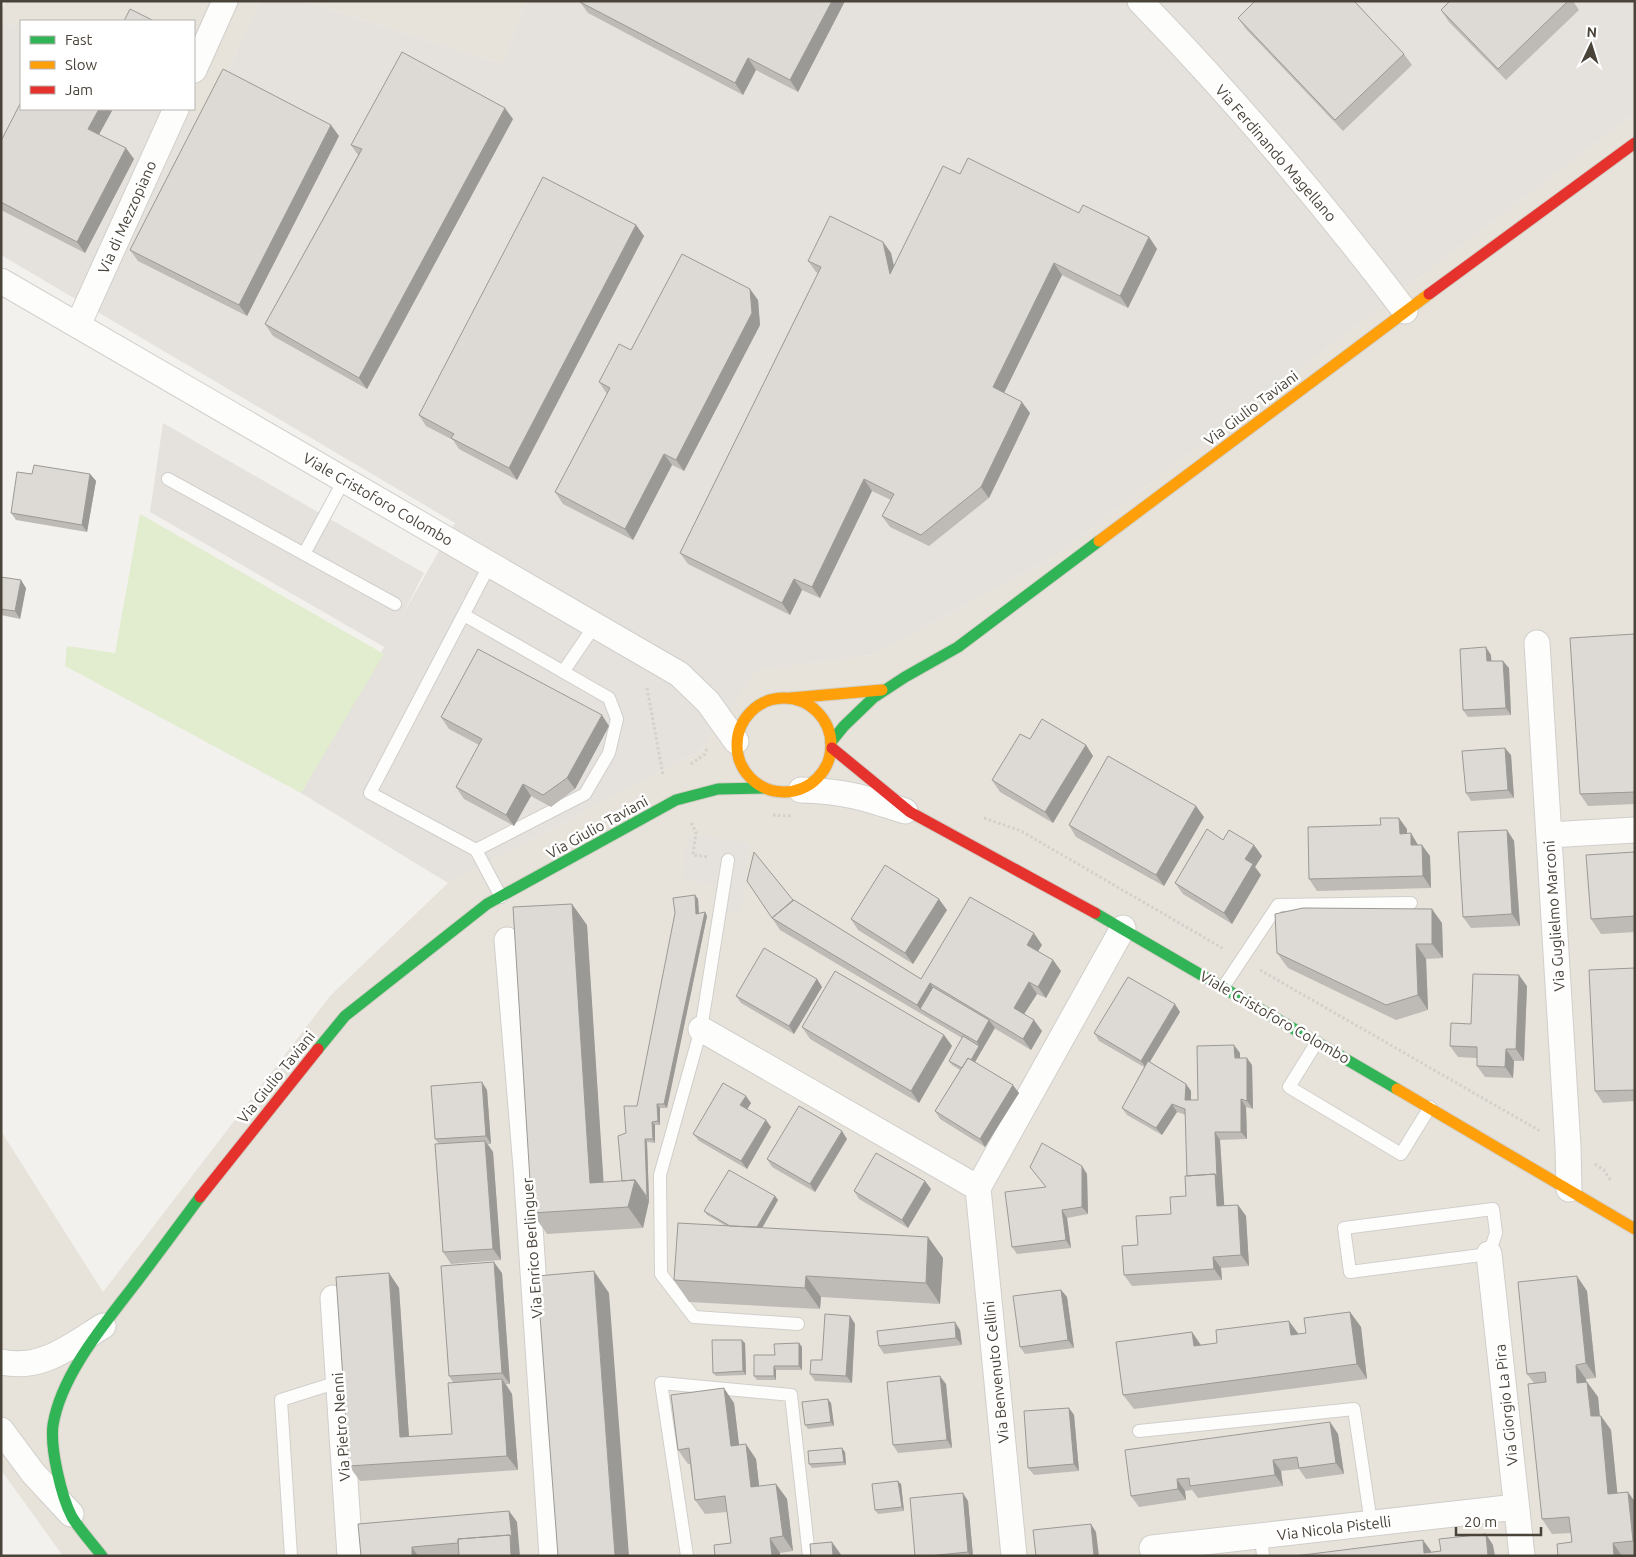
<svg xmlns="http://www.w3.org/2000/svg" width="1636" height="1557" viewBox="0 0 1636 1557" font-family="Ubuntu,sans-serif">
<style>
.residential{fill:#e7e3db}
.industrial{fill:#e5e1dd}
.green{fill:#e1edce}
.parking{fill:#e5e2de}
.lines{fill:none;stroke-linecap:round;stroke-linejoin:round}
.lane-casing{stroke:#d1cfcb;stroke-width:14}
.street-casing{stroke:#d1cfcb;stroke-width:27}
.fast-casing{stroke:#d2cec4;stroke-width:13}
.slow-casing{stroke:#d2cec4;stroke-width:13}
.jam-casing{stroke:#d2cec4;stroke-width:13}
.path{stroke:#d3d1cc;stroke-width:3;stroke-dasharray:2.5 2.5;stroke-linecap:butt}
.lane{stroke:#fdfdfc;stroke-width:12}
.street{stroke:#fdfdfc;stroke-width:25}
.fast{stroke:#30b455;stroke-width:11}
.slow{stroke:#ff9f0a;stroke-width:11}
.jam{stroke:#e5322d;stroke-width:11}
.wall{fill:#bebbb7}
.shaded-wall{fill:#9b9995}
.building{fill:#dddad5;stroke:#9b9995}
.labels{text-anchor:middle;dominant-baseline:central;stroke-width:5;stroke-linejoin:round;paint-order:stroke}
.street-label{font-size:15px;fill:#4a4339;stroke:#fff}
</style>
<rect width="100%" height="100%" fill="#f3f1ed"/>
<!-- residential -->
<path class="residential" d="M6,1h254l-57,123 -30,-15h21v-88h-173v9l-20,-10v-8z
M303,1h223l-24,63z
M1635,113v1443h-1572l-62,-86v-339l102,161 227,-296 118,-113 253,-133 54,-80 118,-15 184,-100z"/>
<!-- industrial -->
<path class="industrial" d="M260,1h43l199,63 24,-63h1109v112l-578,442 -184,100 -117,15 -55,80 -253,133 -147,-90 154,-270 -454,-268v-235l20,10v79h152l30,15z"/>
<!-- green -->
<path class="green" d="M140,514l244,140 -83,139 -236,-127 2,-20 48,7z"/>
<!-- parking -->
<path class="parking" d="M163,423l261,150 -38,75 -236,-136z
M688,835l62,8 -9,71 -28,-4 3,-26 -34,-4z"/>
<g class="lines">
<defs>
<path id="lane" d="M168,479l227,125
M304,554l40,-74
M464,615l145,83 8,21 -8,34 -24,41 -109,56 -106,-57 120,-229
M563,672l32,-47
M476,850l25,47
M728,860l-27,169 -41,146 1,99 33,43 104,7
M1224,986l54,-81 133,-2
M1317,1042l-28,45 112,67 29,-47
M1493,1209l3,24 -7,21 -139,18 -6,-44z
M1139,1431l215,-22 17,114
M1261,1536l2,20
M291,1556l-10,-156 57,-18
M687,1556l-26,-173 130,12 18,161"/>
<path id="street" d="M1140,1c94,97 183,202 265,310
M194,70l31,-69
M1,281l678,393 29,28 28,39
M78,325l98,-216
M1537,643l31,504 1,42
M801,790c43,1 65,8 104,21
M1549,835l86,-5
M507,940l19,227 26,389
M701,1029l277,159
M1489,1254l33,302
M333,1298l17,258
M1,1362c40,9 70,-16 102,-36
M1,1430l32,43 38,41
M1152,1548l364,-41
M1014,1556l-36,-368 145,-260"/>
<path id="fast" d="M831,742l13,-16 29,-28 32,-21 53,-30 141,-106
M1095,913l302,176
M318,1049l27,-33 142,-112 189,-104 42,-11 45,-1
M102,1556c-10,-13 -22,-26 -30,-39 -11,-21 -22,-69 -19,-92 8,-49 49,-98 79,-137 23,-30 45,-60 68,-91"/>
<path id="slow" d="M1099,541l330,-247
M737 745a47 47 0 1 1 94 0a47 47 0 1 1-94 0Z
M791,698l91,-8
M1397,1089l238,140"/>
<path id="jam" d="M1429,294l206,-151
M832,748l78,64 185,101
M200,1197l118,-148"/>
</defs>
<!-- lane casing -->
<use href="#lane" class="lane-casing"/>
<!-- street casing -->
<use href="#street" class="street-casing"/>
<!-- fast casing -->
<use href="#fast" class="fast-casing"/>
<!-- slow casing -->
<use href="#slow" class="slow-casing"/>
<!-- jam casing -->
<use href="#jam" class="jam-casing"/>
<!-- path -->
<path class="path" d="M647,688l16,87
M691,764l14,-10 2,-6
M773,815l19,1
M984,818l37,13 203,118
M691,823l5,9 -3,23 15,2
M1260,970l280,161
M1595,1164l9,6 7,11"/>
<!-- lane -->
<use href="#lane" class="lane"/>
<!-- street -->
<use href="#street" class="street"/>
<!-- fast -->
<use href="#fast" class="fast"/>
<!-- slow -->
<use href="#slow" class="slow"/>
<!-- jam -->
<use href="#jam" class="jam"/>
</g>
<!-- wall -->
<path class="wall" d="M581,1h264l-47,91 -42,-22 -13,25 -155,-82 -8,-11z
M1450,1h123l6,9 -73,70 -57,-58 -8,-12z
M1238,18l166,36 8,11 -69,66 -97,-102z
M113,109l-14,25 35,25 -49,94 -84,-43v-69z
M513,119l-146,270 -94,-53 -8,-12 93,-169 -7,-10z
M339,136l-92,180 -109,-55 -8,-11z
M960,174l119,39 70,24 8,12 -29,59 -66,-33 -58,118 26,20 -41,85 -60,48 -39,-19 -8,-11 9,-16 -19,-9 -52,107 -18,-8 -12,25 -102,-51 -8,-11 138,-280 -2,-1 -8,-11 75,-19 8,11 3,13z
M636,225l8,11 -127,244 -58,-31 -6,-9 -27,-14 -7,-11z
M758,300l2,25 -76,146 -12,-6 -39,75 -70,-36 -8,-12 52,-98 -8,-12z
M32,474h58l6,7 -9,51 -71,-12 -5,-7z
M1,577l25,11 -6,31 -19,-4z
M1635,634v170l-47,2 -8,-12z
M1491,655v6l18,7 2,47 -43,2 -5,-7z
M441,717l168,9 -34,63 -24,18 -20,-11 -17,30 -50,-27 -8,-12 23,-42 -30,-16z
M1030,739l56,6 7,11 -40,67 -53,-31 -8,-12z
M1511,755l3,43 -43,3 -5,-8z
M1204,817l-40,69 -88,-49 -7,-12z
M1407,829v5l23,22 1,32 -114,3 -8,-12z
M1507,830l7,11 6,85 -49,2 -8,-11z
M1223,840l39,16 -7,11 6,8 -29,49 -49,-30 -8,-11z
M1635,852v80l-34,2 -10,-15z
M695,895l3,4 1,14 6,-1 2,4 -40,192h-7v17h-5v18l-8,-1 2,59 -6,27 -96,6 -15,-21 55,-288 16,257 19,-1 4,-48 11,-27z
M793,900l128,79 121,-34 -4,6 15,9 8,11 -15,27 -9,-4 -13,20 18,17 -11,19 -37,-22 -19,34 44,31 -34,54 -45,-28 -5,-8 25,-41 -8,-5 -3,-4 13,-23 -182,-108 -8,-12z
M947,910l-34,54 -55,-34 -7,-11z
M1442,923l1,35 -17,1 2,51 -32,10 -108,-52 -11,-15z
M1635,968v133l-32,2 -8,-12z
M817,979l5,8 -28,47 -53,-31 -5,-7z
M1527,986l-3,75h-10l-1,17 -28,-1 -8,-11v-8l-19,-1 -8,-11 21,-22z
M1180,1012l-30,50 36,22 5,7v9h7l42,-47v5l12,7 1,44 -7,-2 1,32 -27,1 4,66 14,-1 8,11 3,50 -28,2 1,12 -90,6 -8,-11 14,-30 33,-31 15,-18 1,-20 -1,-61 -9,-3 -15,23 -35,-20 -5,-7 22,-41 -45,-26 -5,-8z
M802,1027l142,8 8,11 -33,57 -109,-64z
M487,1090l4,54h-3l5,8 8,108 -50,4 -8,-12 -4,-108 -4,-5z
M751,1103l-4,6 24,18 -24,42 -48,-28 -6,-7z
M847,1139l-32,53 -43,-25 -5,-8z
M1030,1167l57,7 1,40 -21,4 4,30 -54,6 -5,-7 34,-60z
M925,1181l6,8 -23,39 -49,-29 -5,-8z
M775,1196l3,4 -16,28 166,9 15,21 -3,46 -119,-7 -1,12 -131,-7 -15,-22 52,-54 -19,-11 -3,-4z
M389,1273l10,15 10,149 43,-3 1,-52 -4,-6 53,-103 8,111h-4l6,10 6,76 -158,11 -11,-15z
M1061,1290l6,7 7,51 -49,6 -5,-7z
M1587,1291l9,87 -10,1v3h1l11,15 2,19h1l10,14 6,63 11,-1 7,10v54h-77l14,-14 -1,-9 -19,1 -10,-15 -8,-136 -7,-9z
M1350,1312l11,15 6,52 -233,30 -11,-14 69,-63 9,13 105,-12z
M850,1316l5,8 -3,59 -37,-2 -5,-7 12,-14z
M960,1330l2,15 -78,9 -5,-8z
M745,1343l1,32 -30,1 -3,-3z
M799,1343l3,4v23h-26v10h-19l-3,-4 21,-21z
M946,1384l6,64 -54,5 -5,-8z
M734,1403l5,42 17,14 3,27 17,-2 11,15 6,52 -13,2v3h-65l16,-13 -4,-31 -22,2 -10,-14 -5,-36h-2l-10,-14z
M831,1403l3,23 -26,3 -3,-4z
M1069,1408l5,7 5,56 -45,4 -6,-7z
M1330,1422l8,12 6,40 -38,5 -7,-10 -18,2 2,15 -85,12 -6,-8 -7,1 1,9 -47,7 -8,-11z
M845,1452l1,13 -34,3 -3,-4z
M901,1484l3,27 -26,3 -3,-4z
M968,1501l5,55h-58z
M509,1511l8,11 -58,33 -98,1z"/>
<!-- shaded-wall -->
<path class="shaded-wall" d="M832,1h13l-47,91 -8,-12z
M748,58l8,12 -13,25 -8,-12z
M505,108l8,11 -146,270 -8,-11z
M99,109h14l-17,31 -8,-11z
M331,125l8,11 -92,180 -8,-11z
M126,148l8,11 -49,94 -8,-11z
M636,225l8,11 -127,244 -8,-12z
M1149,237l8,12 -29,59 -8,-12z
M883,242l8,11 7,32 -8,-11z
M1054,263l8,12 -61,124 -8,-12z
M750,289l8,11 2,25 -76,146 -8,-11z
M1022,402l8,11 -41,85 -8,-11z
M664,454l8,11 -39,75 -8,-11z
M90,474l6,7 -9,51 -5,-7z
M864,479l8,12 -52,107 -8,-11z
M794,579l8,11 -12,25 -8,-12z
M21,580l5,8 -6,31 -5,-8z
M1486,647l5,8 1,14 -5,-8z
M1503,661l6,7 2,47 -5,-7z
M602,715l7,11 -34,63 -8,-11z
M1086,745l7,11 -40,67 -8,-11z
M1505,748l6,7 3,43 -6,-8z
M523,784l8,12 -17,30 -8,-11z
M1196,806l8,11 -40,69 -8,-11z
M1399,818l8,11v16l-7,-11z
M1507,830l7,11 6,85 -8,-12z
M1411,833l7,12 1,11 -8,-11z
M1254,845l8,11 -7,11 6,8 -29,49 -8,-11 21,-54z
M1422,845l8,11 1,32 -8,-12z
M695,895l3,4 1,18 -3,-3z
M939,899l8,11 -34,54 -8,-11z
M572,904l15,21 18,279 -15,-21z
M1432,909l10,14 1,35 -11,-14z
M705,912l2,4 -40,192 -3,-4z
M1034,933l8,12 -7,11 -8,-11z
M1416,944l10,15 2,51 -10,-15z
M1053,960l8,11 -15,27 -8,-11z
M1519,975l8,11 -3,75 -8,-12z
M817,979l5,8 -28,47 -5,-8z
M1029,982l8,12 -16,25 -7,-11z
M930,983l8,12 -18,14 -3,-4z
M1175,1004l5,8 -34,56 -5,-7z
M989,1020l6,8 -27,46 -3,-4 14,-24 -2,-4z
M1034,1020l8,11 -11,19 -8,-11z
M944,1035l8,11 -33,57 -8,-12z
M1234,1045l6,8v13l-5,-8z
M1506,1049l8,12 -1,17 -8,-11z
M1247,1058l5,7 1,44 -6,-8z
M482,1082l5,8 4,54 -5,-8z
M1186,1084l5,7v17l-6,-8z
M1013,1085l6,8 -34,54 -5,-8z
M746,1096l5,7 -6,10 -5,-8z
M1241,1099l5,8 1,32 -6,-7z
M657,1104l3,4v17l-2,-4z
M1172,1104l5,8 -15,23 -6,-7z
M766,1120l5,7 -24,42 -6,-8z
M652,1122l3,3v18l-2,-4z
M842,1131l5,8 -32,53 -5,-8z
M1215,1132l5,8 5,77 -8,-11 -2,-32z
M645,1139l2,3 2,59 -2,-4z
M485,1141l8,11 8,108 -8,-11z
M1082,1166l5,8 1,40 -6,-7z
M635,1180l14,21 -6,27 -15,-21z
M925,1181l6,8 -23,39 -6,-8z
M775,1196l3,4 -24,42 -3,-4z
M1238,1205l8,11 3,50 -8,-11z
M1062,1210l5,8 4,30 -5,-8z
M928,1237l15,21 -3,46 -14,-21z
M1213,1257l8,11 1,12 -8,-11z
M494,1262l8,11 8,111 -8,-11z
M594,1271l15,22 20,263h-14z
M389,1273l10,15 11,164 -10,-15z
M806,1276l15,21 -1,12 -15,-21z
M1577,1276l10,15 9,87 -10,-15z
M1061,1290l6,7 7,51 -6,-8z
M1350,1312l11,15 6,52 -10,-15z
M850,1316l5,8 -3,59 -6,-7z
M1289,1321l11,15 -9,-1z
M955,1322l5,8 2,15 -6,-7z
M1192,1332l10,15 -8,-1z
M742,1340l3,3 1,32 -3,-4z
M799,1343l3,4v23l-3,-4z
M1576,1365l10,14 2,19 -11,-15z
M774,1366l2,4v10l-2,-4z
M940,1376l6,8 6,64 -5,-8z
M502,1379l10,15 6,76 -11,-14z
M1587,1382l11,15 3,34 -10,-15z
M724,1388l10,15 7,58 -10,-15z
M828,1399l3,4 3,23 -3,-4z
M1069,1408l5,7 5,56 -5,-7z
M1601,1416l10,14 8,79 -11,-15z
M1330,1422l8,12 6,40 -8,-11z
M746,1444l10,15 5,43 -10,-15z
M842,1448l3,4 1,13 -2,-3z
M1273,1460l8,11 2,15 -8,-11z
M1177,1479l8,12 1,9 -8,-11z
M898,1481l3,3 3,27 -2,-4z
M776,1484l11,15 6,52 -10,-15z
M1628,1492l7,10v42l-2,-3z
M963,1493l5,8 5,55h-3l-2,-4z
M509,1511l8,11 3,34h-9l-1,-21z
M1091,1524l5,8 3,24h-5z
M1486,1534l7,11 2,11h-7z
M770,1538l10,15v3h-8z
M1423,1540l8,11v5l-7,-3z
M832,1542l10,14h-9z
M1613,1543l9,13h-8z
M412,1547l6,9h-6z"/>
<!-- building -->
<path class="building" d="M581,1h251l-42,79 -42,-22 -13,25 -155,-81z
M1255,1h99l50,53 -69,66 -97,-102z
M1450,1h118l-70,68 -57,-59z
M130,9l24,12h-30z
M402,52l103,56 -146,270 -94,-54 97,-175 -11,-4z
M223,69l108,56 -92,180 -109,-55z
M21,102v7h78l-11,20 38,19 -49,94 -76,-40v-61z
M968,158l111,55 4,-8 66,32 -29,59 -66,-33 -61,124 29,15 -41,85 -60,48 -39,-19 12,-22 -30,-15 -52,108 -18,-8 -12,24 -102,-50 141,-286 -13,-6 22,-45 53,26 7,32 53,-108 17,8z
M543,177l93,48 -127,243 -58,-30 3,-4 -35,-19z
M682,254l68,35 2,24 -76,147 -12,-6 -39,75 -70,-37 55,-104 -11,-6 20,-38 12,6z
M34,465l56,9 -8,51 -71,-12 6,-41 15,2z
M1,577l20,3 -6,31 -14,-2z
M1635,634v158l-55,2 -10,-156z
M1486,647l1,14h16l3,47 -43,2 -3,-61z
M478,649l124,66 -35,63 -24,17 -20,-11 -17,31 -50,-28 26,-48 -41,-22z
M1042,719l44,26 -41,67 -53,-32 28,-46 10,5z
M1505,748l3,42 -42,3 -4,-42z
M1108,756l88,50 -40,69 -87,-50z
M1380,818h19l1,16 11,-1v12h11l1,31 -114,3 -1,-52 73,-2z
M1207,829l16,11 6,-10 25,15 -9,14 8,5 -29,49 -49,-30z
M1507,830l5,84 -49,3 -5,-85z
M754,852l39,48 -21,18 -25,-37z
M1635,852v64l-44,3 -5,-64z
M885,865l54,34 -34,54 -54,-34z
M695,895l1,19 9,-2 -41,192h-7l1,17 -6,1 1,17h-8l2,58 -12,-17 -13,1 -4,-45 8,-3 -2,-27h13l38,-193 -2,-15z
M970,897l64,36 -7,12 26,15 -15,27 -9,-5 -15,26 20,12 -11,19 -93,-56 -13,22 -145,-87 22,-18 127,79z
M572,904l18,279 45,-3 -7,27 -96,6 -19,-306z
M1303,908l129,1v35h-16l2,51 -32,10 -109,-52 -2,-39z
M764,948l53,31 -28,47 -53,-30z
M1635,968v122l-40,1 -6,-121z
M835,971l109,64 -33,56 -109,-64z
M1473,974l46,1 -3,74h-10l-1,18 -28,-1v-19l-27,-1 1,-23 20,1z
M1128,977l47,27 -34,57 -47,-28z
M933,987l56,33 -12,22 -57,-33z
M963,1036l16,10 -8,14 -3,-2 -6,10 -13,-7z
M1234,1045l1,13h12v43l-6,-2v33h-26l2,45 -2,-3 -28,2 -2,-67 -13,-5 -16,24 -34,-20 26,-47 38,23 -1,16h13l-1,-54z
M968,1058l45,27 -33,54 -45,-28z
M482,1082l4,54 -51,3 -4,-53z
M723,1083l23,13 -6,9 26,15 -25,41 -48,-27z
M799,1106l43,25 -32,53 -43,-25z
M485,1141l8,108 -50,3 -8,-108z
M1042,1143l40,23v41l-20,3 4,30 -54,7 -7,-55 41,-5 -16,-20z
M876,1153l49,28 -23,39 -48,-29z
M729,1170l46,26 -18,31 -27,-1 -26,-15z
M1215,1174l2,32 21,-1 3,50 -28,2 1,12 -90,6 -2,-29 16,-1 -2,-29 35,-2 -1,-17 16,-1 -1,-20z
M678,1223l250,14 -2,46 -120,-7 -1,12 -131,-8z
M494,1262l8,111 -53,3 -8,-110z
M594,1271l21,285h-57l-21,-280z
M389,1273l11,164 52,-3 -4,-51 54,-4 5,77 -158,10 -13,-189z
M1577,1276l9,87 -10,2 1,18 10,-1 4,34h10l7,78 20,-2 5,49 -20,2 1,13h-56l-1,-12 15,-2 -3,-25 -27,2 -14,-135 18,-2 -1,-10 -18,2 -9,-92z
M1061,1290l7,50 -48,7 -7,-51z
M1350,1312l7,52 -234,31 -7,-53 76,-10 2,14 23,-3 -1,-13 73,-9 2,14 15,-2 -2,-15z
M825,1314l25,2 -4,60 -36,-2 1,-14h11z
M955,1322l1,16 -77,8 -2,-15z
M712,1340h30l1,31 -30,2z
M799,1343v23h-25v10h-20v-21h21l-1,-11z
M940,1376l7,64 -54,5 -6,-63z
M724,1388l7,58 15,-2 5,43 25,-3 7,52 -13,2 2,18h-57l-1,-11 17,-2 -6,-47 -30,4 -6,-52 -11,2 -7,-55z
M828,1399l3,23 -26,3 -3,-23z
M1069,1408l5,56 -46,4 -4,-57z
M1330,1422l6,41 -37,5 -2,-11 -24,3 2,15 -85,11 -1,-8 -12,1 1,10 -47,7 -6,-46z
M842,1448l2,14 -35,2 -1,-13z
M898,1481l4,26 -27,3 -3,-26z
M963,1493l5,59 -40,4h-13l-5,-58z
M509,1511l3,27 -2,-3 -52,4v4l-46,4v9h-51l-3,-32z
M1091,1524l3,32h-58l-3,-26z
M1486,1534l2,22h-193l128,-16 1,13 17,-2 -2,-12z
M510,1535l1,21h-52l-1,-17z
M832,1542l1,14h-22l-1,-12z"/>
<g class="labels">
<!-- street labels -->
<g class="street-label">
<text transform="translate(1276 153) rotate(49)">Via Ferdinando Magellano</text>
<text transform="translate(127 217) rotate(-66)">Via di Mezzopiano</text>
<text transform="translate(1251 408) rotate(-37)">Via Giulio Taviani</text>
<text transform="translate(378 499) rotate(30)">Viale Cristoforo Colombo</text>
<text transform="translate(597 827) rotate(-29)">Via Giulio Taviani</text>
<text transform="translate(1554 916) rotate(-94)">Via Guglielmo Marconi</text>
<text transform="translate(1275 1017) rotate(30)">Viale Cristoforo Colombo</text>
<text transform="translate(276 1077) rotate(-51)">Via Giulio Taviani</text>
<text transform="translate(532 1248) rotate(-94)">Via Enrico Berlinguer</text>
<text transform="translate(996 1372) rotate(-96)">Via Benvenuto Cellini</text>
<text transform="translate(1506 1405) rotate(-96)">Via Giorgio La Pira</text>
<text transform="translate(341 1427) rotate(-94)">Via Pietro Nenni</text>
<text transform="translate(1334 1528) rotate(-7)">Via Nicola Pistelli</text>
</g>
</g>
<!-- border -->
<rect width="1636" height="1557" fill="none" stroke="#4a4339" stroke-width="5"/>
<!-- legend -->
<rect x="20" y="20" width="175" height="90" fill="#ffffff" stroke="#b7b4b0"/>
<rect x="30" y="36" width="25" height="8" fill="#30b455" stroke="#b7b4b0"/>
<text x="65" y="45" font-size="15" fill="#4a4339">Fast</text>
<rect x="30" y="61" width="25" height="8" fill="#ff9f0a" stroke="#b7b4b0"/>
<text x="65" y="70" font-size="15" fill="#4a4339">Slow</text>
<rect x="30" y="86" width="25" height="8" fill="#e5322d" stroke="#b7b4b0"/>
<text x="65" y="95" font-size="15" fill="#4a4339">Jam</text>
<!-- north arrow -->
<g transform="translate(1591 45) rotate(4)" stroke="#ffffff" stroke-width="4" paint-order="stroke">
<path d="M0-4L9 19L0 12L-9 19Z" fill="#4a4339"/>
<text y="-8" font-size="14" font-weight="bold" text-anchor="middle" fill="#4a4339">N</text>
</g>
<!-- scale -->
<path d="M1456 1527v8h85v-8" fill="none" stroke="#4a4339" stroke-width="2.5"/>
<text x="1464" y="1527" font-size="15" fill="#4a4339" stroke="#ffffff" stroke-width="4" paint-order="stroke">20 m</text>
</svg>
